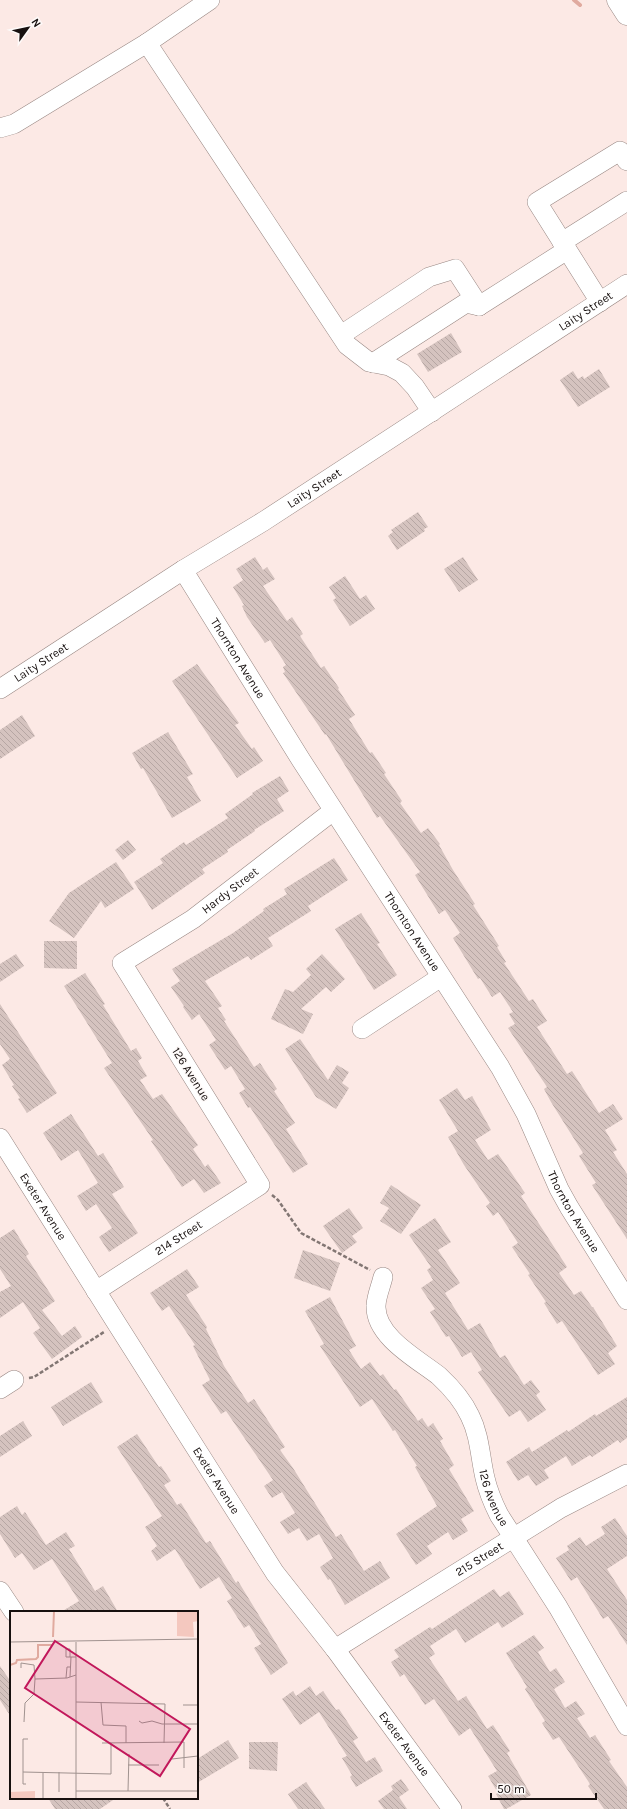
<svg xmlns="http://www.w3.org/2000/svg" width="627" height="1809" viewBox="0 0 627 1809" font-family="Karla,sans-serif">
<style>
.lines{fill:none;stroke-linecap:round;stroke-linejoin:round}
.stream{stroke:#e0aa9f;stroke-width:4}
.building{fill:url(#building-back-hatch)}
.minor-casing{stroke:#988783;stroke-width:20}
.major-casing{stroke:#988783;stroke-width:23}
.path{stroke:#827673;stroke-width:2.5;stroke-dasharray:4 2;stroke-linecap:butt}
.minor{stroke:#fff;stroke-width:19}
.major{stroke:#fff;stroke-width:22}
.labels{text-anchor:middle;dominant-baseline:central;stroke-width:3;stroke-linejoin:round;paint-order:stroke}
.street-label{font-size:12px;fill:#17100f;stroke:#fefaf9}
.inset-river{fill:none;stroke:#e0aa9f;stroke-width:2}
.inset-road{fill:none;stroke:#a0928f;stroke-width:1}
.view{fill:#c2185b;fill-opacity:0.15;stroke:#c2185b;stroke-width:2}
.inset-edge{fill:none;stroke:#17100f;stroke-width:2}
</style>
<defs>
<pattern id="building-back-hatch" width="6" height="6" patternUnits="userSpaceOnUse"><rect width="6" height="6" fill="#d5c3bf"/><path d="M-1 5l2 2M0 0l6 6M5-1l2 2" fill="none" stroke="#b6a6a3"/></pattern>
</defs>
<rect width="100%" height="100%" fill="#fce9e5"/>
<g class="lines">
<!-- stream -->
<path class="stream" d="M574,0l6,5"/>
</g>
<!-- building -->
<path class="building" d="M451,333l11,19 -34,20 -11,-18z
M599,369l11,18 -32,20 -18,-27 13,-9 5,8 5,-3 1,3z
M418,512l10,15 -4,2 1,2 -28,19 -9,-14 5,-4 -2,-2z
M255,557l8,13 4,-3 8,12 -12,7 24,35 5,-4 11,17 -3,2 21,32 3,-2 15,22 -1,1 17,26 -6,4 21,34 2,-1 14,21 -2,1 18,27 -2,2 21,30 7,-5 12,16 -1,1 14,25 22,34 -2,1 26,41 -2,1 9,15 -2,1 25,38 4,-2 14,22 -10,6 30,47 5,-3 27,42 14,-9 10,15 -18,11 12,20 -4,2 14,22v65l-35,-54 4,-2 -17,-27 4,-3 -32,-51 -7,-13 3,-2 -39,-59 7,-4 -6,-10 4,-2 -13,-20 -8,5 -12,-19 -2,1 -25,-41 7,-5 -15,-23 -6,4 -24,-39 5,-3 -40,-56 -3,2 -51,-84 -1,1 -42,-62 2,-1 -2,-5 3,-2 -16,-25 -5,3 -18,-26 -5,-11 2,-1 -11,-18 10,-7 -7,-11z
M463,557l15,23 -19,12 -15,-23z
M345,576l15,23 6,-4 9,14 -25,17 -17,-26 3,-2 -7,-11z
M197,664l42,59 -4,2 17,24 2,-2 9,14 -26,17 -65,-97z
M22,715l13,21 -35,23v-29z
M168,732l25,42 -6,3 14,24 -29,17 -29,-50 -2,1 -9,-16z
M280,776l9,15 -12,8 7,12 -30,19 1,1 -28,19 1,2 -26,17 3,4 -53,37 -18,-28 29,-19 -3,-4 24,-17 2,3 42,-27 -3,-4 28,-20 -1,-1z
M128,840l8,10 -13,10 -8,-10z
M334,858l14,22 -40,26 3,5 -43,27 5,8 -22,14 -3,-4 -43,25 17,25 -4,2 8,12 -2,1 30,46 6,-4 17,26 -3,2 21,32 -9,6 22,35 -15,9 -43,-66 -2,1 -9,-15 6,-4 -14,-23 -6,4 -16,-25 7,-5 -17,-26 -7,6 -9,-13 1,-1 -13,-19 9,-6 -8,-12 61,-36 31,-22 -1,-2 24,-15 -3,-5z
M116,862l18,27 -29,19 -4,-7 -27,37 -25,-17 20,-28z
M361,913l19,30 -3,1 20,31 -23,15 -39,-61z
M44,941h33v28l-33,-1z
M16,954l8,12 -24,16v-18z
M322,954l23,25 -14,13 -5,-5 -25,22 12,5 -10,20 -32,-15 14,-30 8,3 18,-17 -5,-6z
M85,973l20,31 -2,1 28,46 5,-3 6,10 -4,3 9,15 -7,4 13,19 9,-5 36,51 -5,4 12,18 3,-3 13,19 -17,10 -10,-14 -12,8 -31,-46 2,-1 -49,-72 8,-5 -48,-77z
M0,1004l57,89 -30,20 -9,-14 2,-1 -8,-12 2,-1 -12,-20 8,-6 -10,-15z
M300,1039l28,41 9,-15 12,7 -7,11 7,5 -13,21 -20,-12 -31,-48z
M457,1088l8,12 7,-4 19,34 -16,10 13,20 10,-6 10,14 17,25 -4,3 46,71 -8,6 15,22 7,-4 11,16h1l24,39 -9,7 7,11 -17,11 -36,-54 -5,3 -13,-21 2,-1 -18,-27 2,-1 -18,-27 6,-4 -20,-31 -5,4 -7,-10 4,-3 -26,-38 -16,-28 10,-6 -19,-31z
M71,1114l27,42 5,-3 21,34 -12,7 26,39 -29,19 -10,-15 13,-9 -16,-24 -10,7 -9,-15 21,-13 -20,-33 -17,11 -18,-28z
M391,1185l30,20 -20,29 -21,-13 9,-13 -9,-5z
M349,1208l14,20 -11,8 5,6 -15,11 -19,-27z
M435,1218l16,24 -13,8 22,33 -15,10 23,37 12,-7 20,35 5,-3 19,30 7,-5 9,12 -4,3 10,15 -18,12 -8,-12 -11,7 -31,-45 4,-2 -11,-18 -9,5 -13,-21 -3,1 -16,-25 5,-3 -14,-21 12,-8 -6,-10 4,-3 -22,-32z
M14,1229l15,25 -3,2 29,45 -13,9 20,26 13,-10 7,11 -30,22 -19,-26 7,-5 -17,-26 -23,16v-26l11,-6 -11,-17v-31z
M303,1250l37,13 -10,28 -36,-13z
M187,1269l12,18 -13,8 21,32 -1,2 18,37 24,37 6,-4 31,48 -5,3 13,18 43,69 5,-3 23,37 16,-10 10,17 -45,27 -15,-26 -2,1 -8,-13 13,-9 -14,-24 -12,7 -8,-13 -11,6 -8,-12 15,-9 -13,-21 -10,6 -8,-12 9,-6 -47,-69 -5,3 -19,-29 8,-5 -17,-34 2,-1 -26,-39 -7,5 -12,-18z
M330,1297l26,49 -7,4 12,19 9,-7 10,14 3,-2 11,16 2,-1 22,32 4,-3 6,9 5,-4 10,16 -3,2 14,24 -5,4 25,42 -13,8 7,12 -15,9 -5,-8 -21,14 5,8 -16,11 -20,-31 41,-28 -22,-39 2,-1 -22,-36 -2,1 -21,-32 -12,8 -40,-61 4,-2 -19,-33z
M91,1382l12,20 -40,24 -12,-19z
M627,1397v41l-7,5 -2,-3 -26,17 -2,-2 -18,11 -6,-10 -22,14 5,8 -13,8 -8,-11 -10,6 -12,-19 23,-15 3,5 35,-22 1,2 27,-18 1,2z
M23,1421l9,15 -32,21v-21z
M137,1434l22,33 2,-1 10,15 -7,4 13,20 4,-2 25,40 4,-2 26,42 2,-2 50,82 -17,12 -17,-27 7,-4 -12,-19 -5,3 -17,-27 5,-3 -13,-21 -19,12 -25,-40 -18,12 -6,-10 6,-5 -12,-19 17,-11 -45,-69z
M17,1506l5,9 3,-3 21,33 20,-13 9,14 -6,3 26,42 8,-5 15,26h-57l18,-11 -27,-42 -18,11 -12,-17 -7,5 -15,-24v-17z
M615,1518l12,18v20l-20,13 20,31v45l-19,-29 -5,3 -26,-42 -6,4 -15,-23 13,-8 -2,-4 13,-9 6,9 19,-12 -4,-7z
M494,1589l6,8 9,-6 15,23 -22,14 -4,-6 -33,21 -9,-14 -26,17 5,8 -6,4 29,43 8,-5 21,33 6,-4 17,26 -3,2 24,42 -25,14h-2l-8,-15 2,-1 -10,-17 9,-5 -27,-43 -11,8 -25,-37 -9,6 -21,-31 -4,3 -9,-15 8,-5 -5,-7 36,-23 2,2z
M534,1635l10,13 -6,4 12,20 6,-4 9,14 -11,7 11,19 11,-7 9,13 -8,4 13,20 5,-3 16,25 -2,1 18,26v22h-23l-16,-23 2,-2 -31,-47 -6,3 -11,-17 3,-2 -20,-32 2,-2 -21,-34z
M0,1666l11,16v35l-11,-17z
M310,1686l6,10 7,-5 13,19 3,-1 19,29 -5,3 13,21 9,-5 8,14 -27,16 -6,-10 2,-2 -10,-17 5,-2 -28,-44 -19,13 -18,-26 11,-8 3,5z
M228,1740l11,18 -42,25v-24z
M249,1742h29l-1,29 -28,-2z
M401,1779l8,11 -10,7 8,12h-23l-6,-8 15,-11 -2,-4z
M306,1782l19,27h-27l-10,-15z
M48,1798h68l-16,11h-45z"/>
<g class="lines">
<defs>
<g id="minor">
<path d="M210,0l-63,43 200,302 22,17 20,4 13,7 13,14 17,25"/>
<path d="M0,128l14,-4 133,-81"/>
<path d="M562,242l65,-41"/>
<path d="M600,302l-63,-100 83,-51 7,10"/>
<path d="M341,335l88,-58 26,-8 24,37"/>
<path d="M373,363l93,-60 13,3 88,-56"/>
<path id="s1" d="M183,570l118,190 199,307 26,47 33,75 10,18 58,93"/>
<path id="s2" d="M0,689l183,-119 81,-49 363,-237"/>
<path d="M362,1029l79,-52"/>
<path id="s3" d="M0,1138l117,186 158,249 60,76 117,160"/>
<path id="s4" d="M383,1277c-2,9 -7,20 -7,29 -1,31 43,54 63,70 13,12 24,25 31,40 10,20 10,41 15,62 3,13 8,25 14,37l59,92 69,119"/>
<path id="s5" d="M96,1291l164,-106 -138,-222 71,-44 140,-108"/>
<path d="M0,1389l14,-9"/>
<path d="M0,1591l14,21"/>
<path id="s6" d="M335,1649l226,-141 66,-34"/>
</g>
<path id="major" d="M618,0l9,14"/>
</defs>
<!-- minor casing -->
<use href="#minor" class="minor-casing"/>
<!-- major casing -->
<use href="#major" class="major-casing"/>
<!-- path -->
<path class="path" d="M272,1195l6,5 23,33 69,37
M29,1378l5,-1 70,-45
M163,1798l7,11"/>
<!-- minor -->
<use href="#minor" class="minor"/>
<!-- major -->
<use href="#major" class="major"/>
</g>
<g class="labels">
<!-- street labels -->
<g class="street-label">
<text stroke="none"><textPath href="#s2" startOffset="697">Laity Street</textPath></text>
<text stroke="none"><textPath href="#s2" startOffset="373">Laity Street</textPath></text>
<text stroke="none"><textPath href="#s1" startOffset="104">Thornton Avenue</textPath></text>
<text stroke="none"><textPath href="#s2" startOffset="49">Laity Street</textPath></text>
<text stroke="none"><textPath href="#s5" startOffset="587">Hardy Street</textPath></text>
<text stroke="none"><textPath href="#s1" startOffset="428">Thornton Avenue</textPath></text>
<text transform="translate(191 1074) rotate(58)">126 Avenue</text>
<text stroke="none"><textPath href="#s3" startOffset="81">Exeter Avenue</textPath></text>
<text stroke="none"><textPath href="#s1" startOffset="752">Thornton Avenue</textPath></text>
<text stroke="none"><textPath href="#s5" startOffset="98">214 Street</textPath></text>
<text stroke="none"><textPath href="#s3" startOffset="405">Exeter Avenue</textPath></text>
<text stroke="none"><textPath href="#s4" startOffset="264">126 Avenue</textPath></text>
<text stroke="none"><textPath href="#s6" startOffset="170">215 Street</textPath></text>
<text stroke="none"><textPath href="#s3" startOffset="729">Exeter Avenue</textPath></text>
</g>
</g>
<!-- overview -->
<g transform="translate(10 1611)">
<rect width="188" height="188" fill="#fce9e5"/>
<path d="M167,0h21v10l-5,1 1,15 -17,-1z" fill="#f4c8bf"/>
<path d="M25,180v8h-25v-7z" fill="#f4c8bf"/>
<path class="inset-river" d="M43,26l1,-26M0,54l6,-2 1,-3 19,-1 2,-2v-12h15"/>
<path class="inset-road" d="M0,31l188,-3M60,46h-4v-8h4v8h6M11,57v-5l13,2 1,14 32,-1 9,-3M60,66l1,-20M56,67l1,-11h3M66,91l89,2 -1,39M91,91l2,23 23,1v17M173,94h15M129,110l3,2 10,-2 10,3h36M14,111l1,-19 9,-9 1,-15M92,132l82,-1v26M162,148l26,-3M118,154h31M13,161l88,2v-31M49,161v20M16,173h-3v-45h5M66,180h122M118,180l1,-37M33,188v-27M66,188v-157"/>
<path class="view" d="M45,30l135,88 -30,47 -135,-88z"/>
<rect width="188" height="188" class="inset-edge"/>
</g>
<!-- north arrow -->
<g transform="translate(28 28) rotate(57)" stroke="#fefaf9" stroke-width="3" paint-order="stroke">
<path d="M0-3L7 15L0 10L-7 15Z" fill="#17100f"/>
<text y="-6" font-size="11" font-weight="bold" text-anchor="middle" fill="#17100f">N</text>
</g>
<!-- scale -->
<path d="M491 1793v6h105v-6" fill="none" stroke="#17100f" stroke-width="2"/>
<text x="497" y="1793" font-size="12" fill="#17100f" stroke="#fefaf9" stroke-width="3" paint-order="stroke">50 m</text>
</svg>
